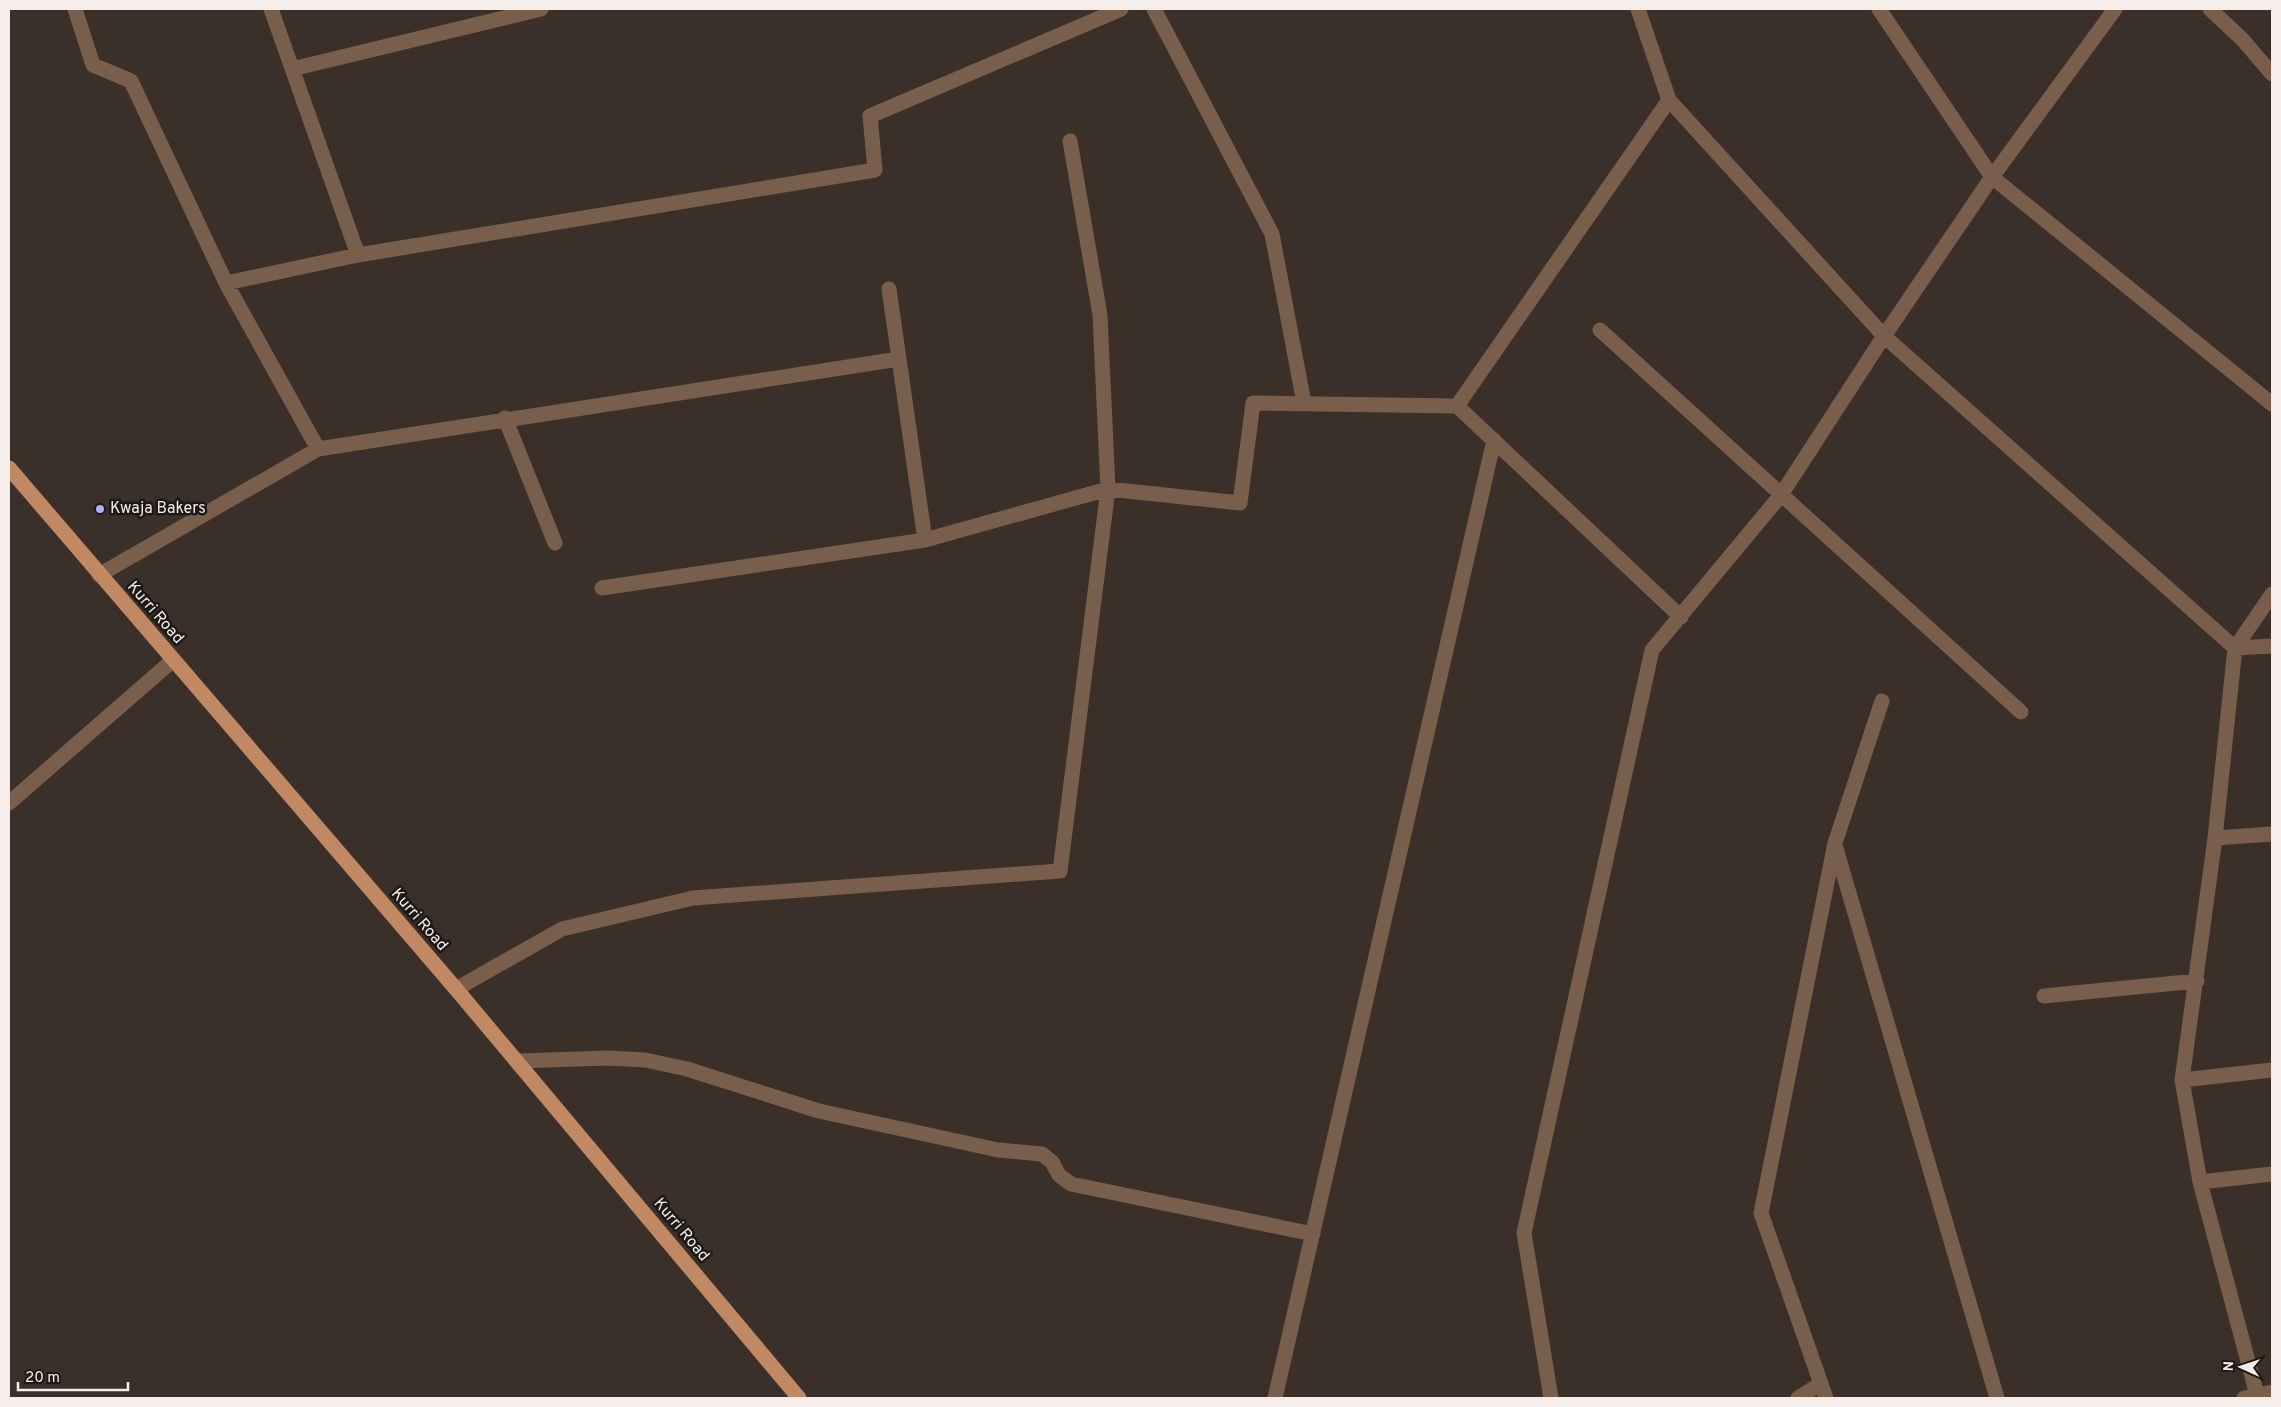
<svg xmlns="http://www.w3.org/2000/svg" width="2281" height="1407" viewBox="0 0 2281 1407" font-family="Overpass,sans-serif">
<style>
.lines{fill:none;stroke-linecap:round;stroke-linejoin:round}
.minor{stroke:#7a5e4c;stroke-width:15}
.major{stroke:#c18963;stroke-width:15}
.poi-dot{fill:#b0aefa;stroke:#1d1916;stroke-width:2}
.labels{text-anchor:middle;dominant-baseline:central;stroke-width:5;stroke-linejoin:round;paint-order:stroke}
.poi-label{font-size:16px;fill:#f4ede9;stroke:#1d1916;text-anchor:start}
.street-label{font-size:16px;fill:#f4ede9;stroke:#1d1916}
</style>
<rect width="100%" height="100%" fill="#3a3029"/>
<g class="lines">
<!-- minor -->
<path class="minor" d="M75,9l18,56 38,16 95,202 92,166
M271,9l87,246
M1154,9l118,225 32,169
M1638,9l31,91 215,236 351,312 37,-2
M1879,9l113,168 280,227
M2210,9l33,31 29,34
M292,69l249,-60
M226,283l132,-28 517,-85 -5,-54 251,-107
M889,289l36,251
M1600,330l421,382
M1457,406l212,-306
M505,418l50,125
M99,575l219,-126 581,-90
M602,588l323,-48 183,-51 132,14 13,-100 204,3 224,211
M9,803l163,-142
M2215,838l57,-4
M1835,845l162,553
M456,989l106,-60 131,-31 367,-27 48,-382 -8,-174 -30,-174
M2044,996l153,-15
M517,1061l91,-3 37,2 42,9 132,42 179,39 44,4 10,8 7,13 12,9 242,50
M2182,1080l33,-242 20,-190 37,-54
M2200,1182l72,-8
M2257,1395l-57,-213 -18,-102 90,-10
M1275,1398l219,-958
M1551,1398l-27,-165 128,-583 129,-155 103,-159 108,-159 123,-168
M1798,1398l22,-14
M1826,1398l-65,-185 74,-370 47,-142
M2244,1398l28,-6"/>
<!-- major -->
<path class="major" d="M9,468l447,521 343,409"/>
</g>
<!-- markers -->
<circle class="poi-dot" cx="100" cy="509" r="5"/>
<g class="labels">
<!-- poi labels -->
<g class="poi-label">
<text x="110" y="509">Kwaja Bakers</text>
</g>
<!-- street labels -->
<g class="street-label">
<text transform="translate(155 613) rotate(49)">Kurri Road</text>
<text transform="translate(419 920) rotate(49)">Kurri Road</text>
<text transform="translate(681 1230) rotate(50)">Kurri Road</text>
</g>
</g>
<!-- border -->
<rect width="2281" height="1407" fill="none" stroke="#f4ede9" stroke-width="20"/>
<!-- north arrow -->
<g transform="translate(2241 1367) rotate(273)" stroke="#1d1916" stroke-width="4" paint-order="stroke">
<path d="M0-4L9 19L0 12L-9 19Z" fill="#f4ede9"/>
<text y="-8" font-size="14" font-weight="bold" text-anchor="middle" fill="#f4ede9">N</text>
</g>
<!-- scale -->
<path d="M18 1382v8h110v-8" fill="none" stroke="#f4ede9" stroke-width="2.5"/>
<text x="25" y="1382" font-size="15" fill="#f4ede9" stroke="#1d1916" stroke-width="4" paint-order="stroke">20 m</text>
</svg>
